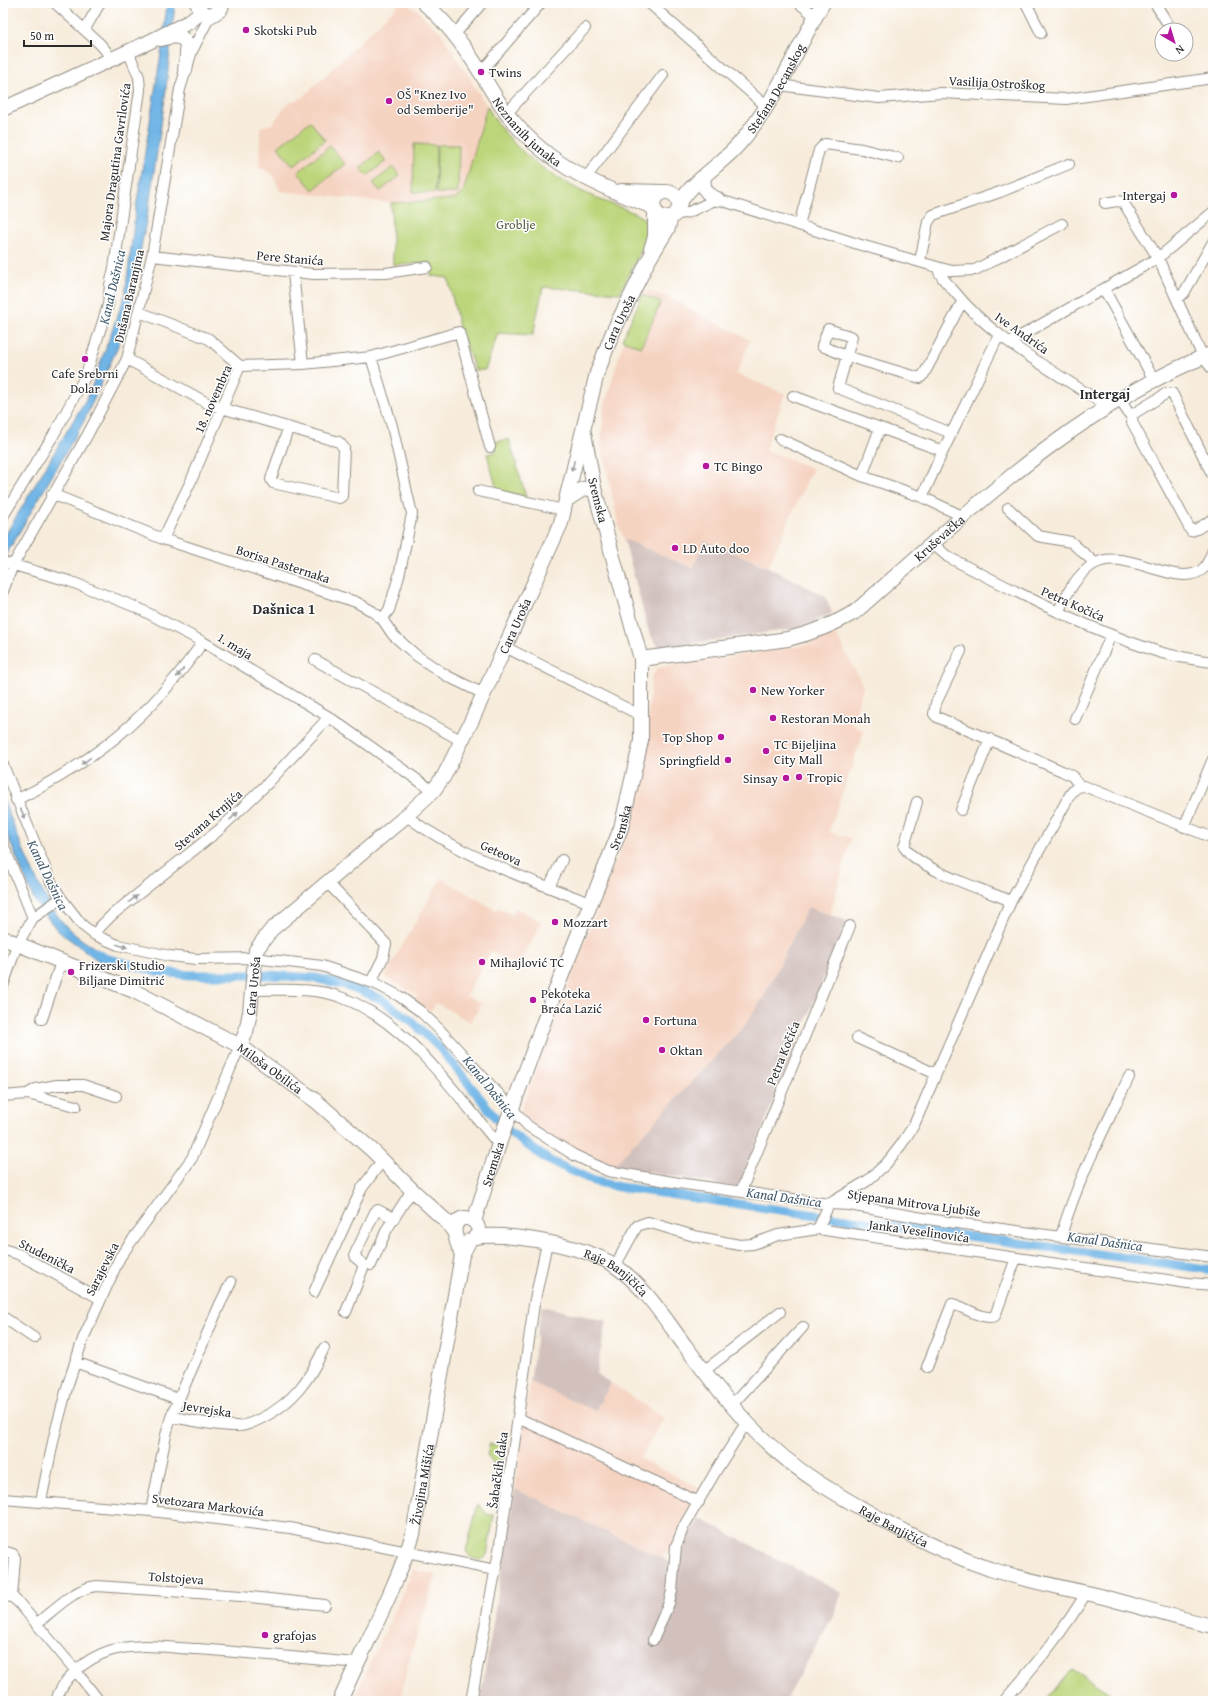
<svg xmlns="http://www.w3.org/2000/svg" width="1216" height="1704" viewBox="0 0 1216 1704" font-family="'Gentium Book Plus',serif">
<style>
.built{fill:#f5d3c1}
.industrial{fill:#d1c0bc}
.green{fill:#bcd57a;stroke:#748052}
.water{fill:#70b5e6;stroke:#4e7088}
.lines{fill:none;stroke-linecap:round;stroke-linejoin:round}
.canal{stroke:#70b5e6;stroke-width:9}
.street-casing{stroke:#918c83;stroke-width:12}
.secondary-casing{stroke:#918c83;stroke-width:16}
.street{stroke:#fff;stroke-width:10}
.secondary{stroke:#fff;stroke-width:14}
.oneway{fill:#a0a0a0}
.poi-dot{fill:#b5179e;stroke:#fff;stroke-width:1.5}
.labels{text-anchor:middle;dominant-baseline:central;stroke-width:3;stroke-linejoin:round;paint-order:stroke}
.poi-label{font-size:13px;fill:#2b2b2b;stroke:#fff;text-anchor:start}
.street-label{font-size:13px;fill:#2b2b2b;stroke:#fff}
.park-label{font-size:13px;fill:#565e43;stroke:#fff}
.water-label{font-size:14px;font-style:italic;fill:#435b6c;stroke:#fff}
.neighbourhood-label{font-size:14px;font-weight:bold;fill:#2b2b2b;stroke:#fff}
.quarter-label{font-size:15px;font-weight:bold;fill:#2b2b2b;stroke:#fff}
</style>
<rect width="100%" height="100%" fill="#fff"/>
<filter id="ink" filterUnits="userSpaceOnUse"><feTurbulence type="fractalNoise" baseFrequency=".025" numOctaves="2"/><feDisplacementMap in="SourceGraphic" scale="8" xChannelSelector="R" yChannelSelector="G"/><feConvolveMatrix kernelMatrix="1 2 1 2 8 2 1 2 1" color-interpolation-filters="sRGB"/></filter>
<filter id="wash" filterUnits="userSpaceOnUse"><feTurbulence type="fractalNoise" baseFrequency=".012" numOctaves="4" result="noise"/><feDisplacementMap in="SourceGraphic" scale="16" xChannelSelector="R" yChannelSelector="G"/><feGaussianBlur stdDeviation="0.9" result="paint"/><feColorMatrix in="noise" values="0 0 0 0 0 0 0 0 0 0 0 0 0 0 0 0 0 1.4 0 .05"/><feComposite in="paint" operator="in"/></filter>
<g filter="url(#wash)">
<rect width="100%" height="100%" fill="#f7ecdb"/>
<!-- built -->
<path class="built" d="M400,3h5l13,8 22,21 47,74 -24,87 -9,6 -63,4 -111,-12 -7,-16 -14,-9 1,-39 12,-3 16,-21 14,-5z
M647,290l22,8 81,42 -13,34 48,20 -20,56 48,18 -45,99 -62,-26 -13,27 -69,-29 -5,-12 -18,-83 3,-36 17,-59z
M830,635h5l5,6 23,45 -11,39 12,6 -35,101 22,6 -21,77 -22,-8 -44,89 -19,29 -132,141 -30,-13 -33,-17 -17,-10 -13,-14 103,-270 17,-60 7,-50 4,-55 7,-9 8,-2 135,-20z
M441,878l55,32 2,-3 14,8 4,-7 26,14 -24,44 -27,-15 -25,44 16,9 -12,18 -34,-19 -4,7h-6l-12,-8 3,-7 -33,-18z
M530,1382l65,29 16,-28 53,35 -24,41 60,29 -37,71 -148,-70z
M413,1570l23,5 -29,92 -6,34h-48z"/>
<!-- industrial -->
<path class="industrial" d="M624,539l69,29 12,-27 63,26 57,29 7,17 -32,15 -139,20 -7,-7 -6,-12z
M808,907l39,14 -109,267 -125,-22 132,-141 19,-29z
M541,1306l66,15 -11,53 15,9 -16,28 -65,-29z
M515,1489l160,75 24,-46 143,75 -9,23 -48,85h-305z"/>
<!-- green -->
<path class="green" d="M487,106c23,43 63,71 107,91 18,9 40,12 55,26v11l-29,59 -77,-6 -10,48 -35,-2 -13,37h-10l-16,-43 -11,-49 -17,-2 1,-13 -39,2 -2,-62 63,-4 9,-6z
M310,121l15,19 -32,26 -15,-19z
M414,144l22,1 -1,48 -22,-1z
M437,145h22l-1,48h-22z
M330,146l15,18 -32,26 -15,-18z
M379,152l7,9 -19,15 -7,-8z
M393,167l7,9 -20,15 -7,-8z
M642,295l19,7 -20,45 -19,-7z
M509,439l17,58 -29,-7 -10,-36 9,-2 -2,-10z
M507,1435l-6,37 -14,-17 3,-12 5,2z
M478,1504l10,11h6l-7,40 -7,5 -9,-2 -5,-7z
M1072,1669l50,32h-77z"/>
<!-- water -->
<path class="water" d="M167,3h8l-10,95 -16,108 -21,111 -12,34 -33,72 -80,137v-21l86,-145 36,-99 11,-87 26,-161z
M3,799c16,38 35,97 63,127 10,11 24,19 37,27l-3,9 -43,-32 -23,-30 -31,-75z"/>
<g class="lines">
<!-- canal -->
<path class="canal" d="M92,951l13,7 50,13 34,4h80l46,3 35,8 31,13 29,21 30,28 64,80 44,32 46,21 25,6 147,21 447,62"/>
</g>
</g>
<g filter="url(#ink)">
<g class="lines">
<defs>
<path id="street" d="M55,3l45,41 6,7 4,9
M649,3l118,104
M799,3l16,13
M1026,3l15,30
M1155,3l11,18
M85,29l15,-26
M455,34l27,-31
M481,72l60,-69
M779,85l100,13 62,-5 125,6 147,-21
M507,113l78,-85
M585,179l78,-104
M1213,212l-55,46 45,99 10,13
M674,215l15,-3 28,-13 144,46 76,22c3,10 10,16 17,24 40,50 100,79 152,115
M799,225l20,-75 6,-6 37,5 36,9
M152,256l161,18 73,-1 41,-6
M920,261l8,-39 5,-7 67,-23 69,-28
M937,267l15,4 23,-1 87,-46
M293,273l10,91
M1104,289l50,91
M1177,298l7,-5 29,-51
M139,312l70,27 31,27
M1010,342l148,-84 -35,-56 -6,-1 -12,2
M371,357l88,-25 31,115
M127,359l84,46 128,37 5,6 -2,48 -3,2 -66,-15 -2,-4 17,-50
M793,396l150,55
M1119,399l13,19
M951,433l-113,-45 14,-51 -24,-8 -6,17 24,10 74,22 4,-4 38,-72
M780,439l82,37 60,21
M862,476l18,-48
M1213,476l-41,-83h-5l-34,21 -1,8 59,109 6,-2 16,-10
M478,491l86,19
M52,494l111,45 193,63 16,9 10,8 11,16 24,21 30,20 37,18
M1008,508l30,28 33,6 24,21
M3,516l50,-80 33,-61 22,-70 2,-20 4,-17 26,-178 -1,-13 -11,-26
M964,517l-42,-20 21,-46 56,-116
M163,539l28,-58 49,-115 63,-2 68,-7 21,69 20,88 -13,62 -10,34 -7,9
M933,544l15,13c67,34 134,70 205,93 19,7 40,9 60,12
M3,562l66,19 39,15 30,12 65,34 126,75 104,74
M3,591l10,-26 75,-131 39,-75 25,-103 28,-167 12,-38 18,-35
M1058,612c9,-18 18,-37 36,-48 32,-19 87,29 111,3 3,-4 6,-12 8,-17
M505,647l137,69
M961,651l-25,52 -2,11 3,3 125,54 10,5 8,10
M315,660l147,81
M1075,719l36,-84
M3,765l47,115 11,18 21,27 13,10 23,10 52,11 26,3 58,-1 68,8 54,18 23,12 21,15 19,18 89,97 46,29 34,16 77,13 144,20 20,1 85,15 279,37
M16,800c82,-40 135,-85 187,-158
M917,802l-13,45c16,23 80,43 107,54
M961,810l29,-71
M406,816c55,40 121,63 184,87
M1184,827l29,-68
M3,844l30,74
M327,882l59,62 -3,14 -12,24
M549,887l13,-27
M95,935l5,-8 13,-13 106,-84 49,-47 61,-66
M3,986l14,-41 16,-27 28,-20
M252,990c30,0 63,-3 91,8 64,24 113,96 156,147
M42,1019l19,-57
M857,1038l79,36
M27,1094l49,12
M3,1096l24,-2 9,-5 21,-4h26l33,11
M741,1191l109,-265
M818,1229l11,-25 38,-23 19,-17 15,-19 13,-20 97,-224 54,-97c4,-8 9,-19 19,-18l129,52
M1061,1236c16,-55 43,-107 68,-159
M3,1249l15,5 83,45
M371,1265l16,-36 25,-39
M615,1266l22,-40 11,-4 46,14 45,9 14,-1 25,-9 40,-6 370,54 25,2
M314,1292l48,-104 20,-27
M346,1312l17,-44v-4l-7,-6 -1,-4 20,-42 3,-2 15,8
M3,1317l31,21
M75,1362l103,37
M927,1367l25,-63c12,2 30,17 43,12l21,-58
M704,1371l76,-59
M731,1406l72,-79
M171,1417c21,3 44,9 65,9 8,1 18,-4 26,-8 31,-15 48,-39 62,-70
M518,1418l181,84
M3,1499l148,12 139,17 205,42
M41,1501l13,-64 14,-53 15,-45 37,-82 72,-99 48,-112
M151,1511l15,-76 5,-18 49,-113 11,-22
M3,1551l10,3 2,4 -3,39
M3,1596l9,1 7,6 57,68 23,30
M36,1624c17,-13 38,-36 61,-38l144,10 84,9
M653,1640l16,-37 3,-12 4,-45 8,-20 33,-57 29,-46
M56,1701c6,-23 30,-42 53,-50 27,-9 60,-3 88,-2 53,4 107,9 160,14
M471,1701l28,-150 35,-247 13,-61
M1004,1701c30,-35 59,-68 82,-108"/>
<g id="secondary">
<path d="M197,3l4,9 9,4 10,-6 3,-7"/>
<path id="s1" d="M424,3c24,20 41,44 57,70 10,16 19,34 32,48 38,46 86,65 140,86"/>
<path d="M161,39c30,-9 28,8 24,31"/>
<path d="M3,109l146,-67 40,-20 12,-10"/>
<path d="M704,177c-2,12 3,17 13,22"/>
<path d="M621,191l42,1"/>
<circle cx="666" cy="205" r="13"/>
<path id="s2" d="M679,204c14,-24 42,-39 60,-60 36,-41 57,-94 84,-141"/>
<path d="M651,249l4,-12v-27"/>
<path id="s3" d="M566,500l31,-127 16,-41 35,-71 20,-33 3,-11"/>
<path id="s4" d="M641,659l147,-20c24,-6 45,-14 67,-27 111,-97 218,-204 358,-259"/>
<path id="s5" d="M3,938l131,53 106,55 76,55 57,50 39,39 35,32 7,10"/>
<path id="s6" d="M240,1046l6,-14 4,-20 6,-62 15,-20 135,-114 27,-25 11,-15 27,-54 90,-199 5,-23 17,-11 11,-1"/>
<path id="s7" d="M474,1221l27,-83 50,-136 70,-174 20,-87v-82l-47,-171 -10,-55"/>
<path id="s8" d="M475,1237c35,-5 109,9 139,28 30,20 51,54 72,82 41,55 74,98 133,136 53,33 111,65 171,86 31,10 64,17 97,24 42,10 83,24 126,33"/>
<path d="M462,1255c-3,-8 -9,-21 -7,-28 3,-14 20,-10 23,1"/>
<path id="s9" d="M340,1701c24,-55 55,-110 73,-167l49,-279 7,-14"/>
</g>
</defs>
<!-- street casing -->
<use href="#street" class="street-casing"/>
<!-- secondary casing -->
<use href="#secondary" class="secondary-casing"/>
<!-- street -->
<use href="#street" class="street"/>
<!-- secondary -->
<use href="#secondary" class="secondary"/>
</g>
<!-- one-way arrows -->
<defs><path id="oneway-solid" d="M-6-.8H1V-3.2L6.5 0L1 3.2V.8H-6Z"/></defs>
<g class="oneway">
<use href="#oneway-solid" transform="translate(573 466) rotate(103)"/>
<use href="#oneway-solid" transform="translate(180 673) rotate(129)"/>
<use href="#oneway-solid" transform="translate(86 761) rotate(144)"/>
<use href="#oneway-solid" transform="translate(23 814) rotate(66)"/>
<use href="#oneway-solid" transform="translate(234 816) rotate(-43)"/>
<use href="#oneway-solid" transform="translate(133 899) rotate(-37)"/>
<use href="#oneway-solid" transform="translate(122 946) rotate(16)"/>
</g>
</g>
<!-- markers -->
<g class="poi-dot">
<circle cx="246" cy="30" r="4"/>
<circle cx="481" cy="72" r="4"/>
<circle cx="389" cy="101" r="4"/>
<circle cx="1174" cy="195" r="4"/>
<circle cx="85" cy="359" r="4"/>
<circle cx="706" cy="466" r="4"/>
<circle cx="675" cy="548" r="4"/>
<circle cx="753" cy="690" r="4"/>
<circle cx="773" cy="718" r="4"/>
<circle cx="721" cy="737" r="4"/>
<circle cx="766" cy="751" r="4"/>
<circle cx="728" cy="760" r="4"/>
<circle cx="799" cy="777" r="4"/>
<circle cx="786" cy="778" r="4"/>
<circle cx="555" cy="922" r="4"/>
<circle cx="482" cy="962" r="4"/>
<circle cx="71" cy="972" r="4"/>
<circle cx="533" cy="1000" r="4"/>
<circle cx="646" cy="1020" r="4"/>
<circle cx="662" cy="1050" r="4"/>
<circle cx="265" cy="1635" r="4"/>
</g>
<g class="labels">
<!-- poi labels -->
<g class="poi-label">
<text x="254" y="30">Skotski Pub</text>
<text x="489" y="72">Twins</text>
<text x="397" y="94">OŠ "Knez Ivo<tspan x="397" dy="15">od Semberije"</tspan></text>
<text x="1166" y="195" text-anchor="end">Intergaj</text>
<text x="85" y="373" text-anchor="middle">Cafe Srebrni<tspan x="85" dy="15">Dolar</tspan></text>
<text x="714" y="466">TC Bingo</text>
<text x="683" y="548">LD Auto doo</text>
<text x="761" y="690">New Yorker</text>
<text x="781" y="718">Restoran Monah</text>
<text x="713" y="737" text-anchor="end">Top Shop</text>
<text x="774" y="744">TC Bijeljina<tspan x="774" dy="15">City Mall</tspan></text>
<text x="720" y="760" text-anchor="end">Springfield</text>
<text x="807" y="777">Tropic</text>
<text x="778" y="778" text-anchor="end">Sinsay</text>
<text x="563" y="922">Mozzart</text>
<text x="490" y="962">Mihajlović TC</text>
<text x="79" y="965">Frizerski Studio<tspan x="79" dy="15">Biljane Dimitrić</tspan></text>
<text x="541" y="993">Pekoteka<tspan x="541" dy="15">Braća Lazić</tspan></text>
<text x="654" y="1020">Fortuna</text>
<text x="670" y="1050">Oktan</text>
<text x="273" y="1635">grafojas</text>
</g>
<!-- street labels -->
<g class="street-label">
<text transform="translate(997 83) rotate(3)">Vasilija Ostroškog</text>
<text stroke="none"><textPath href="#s2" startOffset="152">Stefana Decanskog</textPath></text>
<text stroke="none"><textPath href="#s1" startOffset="166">Neznanih junaka</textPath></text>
<text transform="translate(115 162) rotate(-82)">Majora Dragutina Gavrilovića</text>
<text transform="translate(290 258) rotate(5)">Pere Stanića</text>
<text transform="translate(129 296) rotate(-77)">Dušana Baranjina</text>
<text stroke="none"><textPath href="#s3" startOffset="186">Cara Uroša</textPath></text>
<text transform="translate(1022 333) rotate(35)">Ive Andrića</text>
<text transform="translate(213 399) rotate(-66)">18. novembra</text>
<text transform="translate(598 500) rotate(76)">Sremska</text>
<text stroke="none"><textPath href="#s4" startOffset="333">Kruševačka</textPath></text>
<text transform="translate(283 564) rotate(18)">Borisa Pasternaka</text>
<text transform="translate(1073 604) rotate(24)">Petra Kočića</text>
<text stroke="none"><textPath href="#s6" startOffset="521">Cara Uroša</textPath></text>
<text transform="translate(235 646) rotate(32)">1. maja</text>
<text transform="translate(208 820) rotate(-41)">Stevana Krnjića</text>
<text stroke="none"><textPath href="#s7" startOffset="420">Sremska</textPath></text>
<text transform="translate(501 853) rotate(24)">Geteova</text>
<text stroke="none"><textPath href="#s6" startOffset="62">Cara Uroša</textPath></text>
<text transform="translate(783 1053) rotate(-68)">Petra Kočića</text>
<text stroke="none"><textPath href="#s5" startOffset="298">Miloša Obilića</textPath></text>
<text stroke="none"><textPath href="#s7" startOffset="60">Sremska</textPath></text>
<text transform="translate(914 1203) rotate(8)">Stjepana Mitrova Ljubiše</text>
<text transform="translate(919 1231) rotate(8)">Janka Veselinovića</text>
<text transform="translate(47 1256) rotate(27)">Studenička</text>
<text transform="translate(102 1269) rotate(-63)">Sarajevska</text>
<text stroke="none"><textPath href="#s8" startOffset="149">Raje Banjičića</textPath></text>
<text transform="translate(207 1409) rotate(9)">Jevrejska</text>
<text transform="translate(498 1470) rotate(-82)">Šabačkih đaka</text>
<text stroke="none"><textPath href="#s9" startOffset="233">Živojina Mišića</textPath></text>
<text transform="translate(208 1505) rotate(7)">Svetozara Markovića</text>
<text stroke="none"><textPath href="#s8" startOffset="531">Raje Banjičića</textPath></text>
<text transform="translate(176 1578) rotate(4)">Tolstojeva</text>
</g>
<!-- park labels -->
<g class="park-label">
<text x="516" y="224">Groblje</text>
</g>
<!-- water labels -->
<g class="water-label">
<text transform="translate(112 287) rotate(-77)">Kanal Dašnica</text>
<text transform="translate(48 875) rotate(64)">Kanal Dašnica</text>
<text transform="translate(490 1087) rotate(51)">Kanal Dašnica</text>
<text transform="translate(784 1197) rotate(8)">Kanal Dašnica</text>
<text transform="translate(1105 1241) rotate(8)">Kanal Dašnica</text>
</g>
<!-- neighbourhood labels -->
<g class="neighbourhood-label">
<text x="1105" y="394">Intergaj</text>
</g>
<!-- quarter labels -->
<g class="quarter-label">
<text x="284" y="608">Dašnica 1</text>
</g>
</g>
<!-- margin -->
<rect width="1216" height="1704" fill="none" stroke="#fff" stroke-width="16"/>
<!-- north arrow -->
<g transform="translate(1174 42) rotate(142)"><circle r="19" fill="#ffffff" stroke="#aaaaaa"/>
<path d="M0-3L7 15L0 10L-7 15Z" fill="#b5179e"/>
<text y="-6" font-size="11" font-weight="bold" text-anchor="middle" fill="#2b2b2b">N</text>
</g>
<!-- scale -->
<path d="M24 40v6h67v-6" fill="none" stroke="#2b2b2b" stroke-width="2"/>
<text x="30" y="40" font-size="12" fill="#2b2b2b" stroke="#ffffff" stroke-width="3" paint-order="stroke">50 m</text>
</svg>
